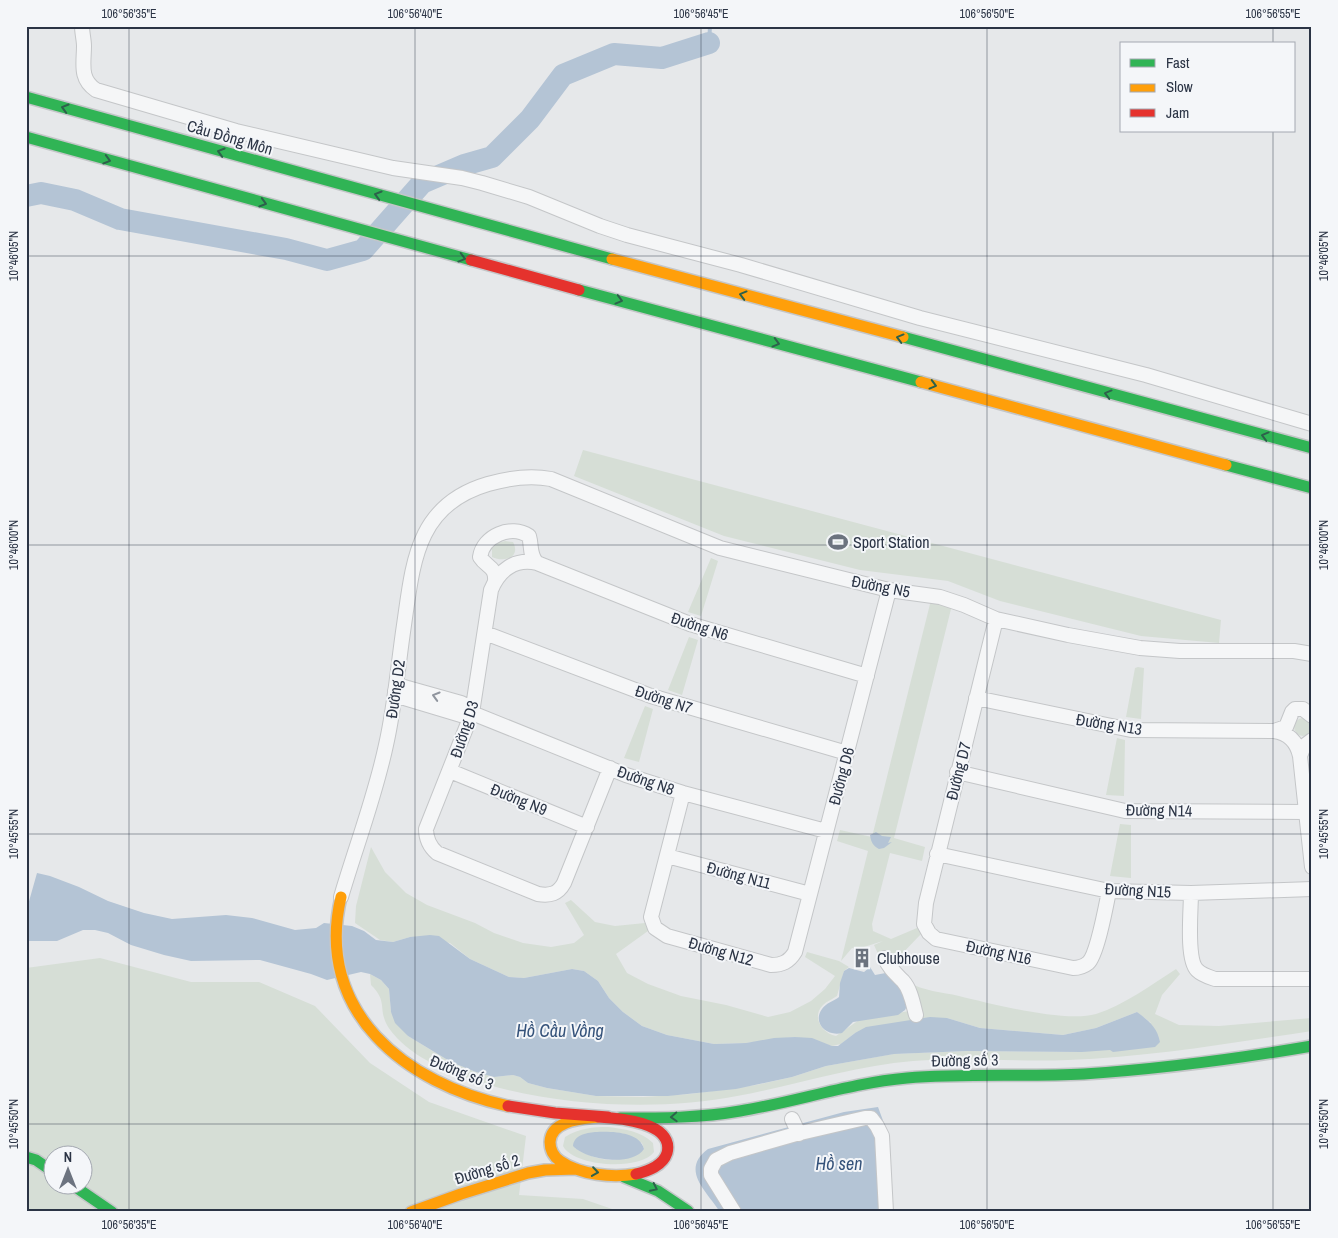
<svg xmlns="http://www.w3.org/2000/svg" width="1338" height="1238" viewBox="0 0 1338 1238" font-family="'Archivo Narrow',sans-serif">
<style>
.green{fill:#d6ded6;fill-rule:evenodd}
.water{fill:#b4c4d5}
.lines{fill:none;stroke-linecap:round;stroke-linejoin:round}
.stream{stroke:#b4c4d5;stroke-width:4}
.river{stroke:#b4c4d5;stroke-width:22}
.street-casing{stroke:#c4c6c8;stroke-width:16}
.fast-casing{stroke:#c4c6c8;stroke-width:14}
.slow-casing{stroke:#c4c6c8;stroke-width:14}
.jam-casing{stroke:#c4c6c8;stroke-width:14}
.street{stroke:#f5f6f7;stroke-width:14}
.fast{stroke:#30b455;stroke-width:11}
.slow{stroke:#ff9f0a;stroke-width:11}
.jam{stroke:#e5322d;stroke-width:11}
.oneway{stroke:#2d614b}
.oneway2{stroke:#90959e}
.ticks{fill:none;stroke:#2b3445;stroke-width:1;stroke-opacity:0.45}
.labels{text-anchor:middle;dominant-baseline:central;stroke-width:4;stroke-linejoin:round;paint-order:stroke}
.street-label{font-size:16px;fill:#2b3445;stroke:#f4f6f9}
.poi-label{font-size:16px;fill:#2b3445;stroke:#f4f6f9;text-anchor:start}
.water-label{font-size:18px;font-style:italic;fill:#34527a;stroke:#f4f6f9}
.neatline{fill:none;stroke:#2b3445;stroke-width:2}
.ticks-label{font-size:12px;text-anchor:middle;fill:#2b3445}
</style>
<rect width="100%" height="100%" fill="#e6e8ea"/>
<!-- green -->
<path class="green" d="M583,450l638,170 -2,23 -78,-7 -141,-35 -52,-20 -88,-11 -136,-34 -150,-60z
M505,541l8,1c8,15 -8,21 -21,15v-9l3,-4z
M711,558l7,3 -17,55 -13,-4z
M932,596l21,5 -59,237 31,9 -3,14 -32,-8 -18,71 1,7 18,8 26,-11 4,6 -23,24 -3,10c4,5 8,11 13,14 15,9 34,10 51,14 33,8 106,27 137,18 28,-9 55,-29 80,-45l4,5 -18,21 -7,19 24,11 40,1 93,-8v13c-81,12 -162,26 -244,29 -51,2 -103,-3 -155,1 -60,5 -117,24 -176,35 -91,18 -226,9 -309,-35 -14,-7 -33,-22 -41,-36 -9,-17 1,-23 -16,-40l-1,-11 11,6 8,9 2,23 17,24 43,26 25,10 18,5 19,-2 7,2 8,6 19,5 49,8 47,1 47,-3 66,-9 36,-8 34,-11 67,-12 74,-3 115,1 69,-29 -14,-11 -41,16 -33,7 -83,-7 -33,-10 -92,15 -14,11 -9,2 -37,-9 -49,6 -32,1 -47,-9 -25,-9 -19,-14 -14,-14 -11,-17 -14,-10 -12,-2 -48,9 -15,-1 -39,-18 -20,-16 -40,-6 -17,5 -13,-2 -25,-17 1,-17 15,-59 14,25 21,21 21,12 48,18 19,10 29,10 28,4 23,-4 10,-8 -19,-32 6,-3 24,22 20,4 30,-3 3,8 -32,23 11,19 21,11 33,12 45,9 42,12 22,-5 21,-11 14,-12 10,-13 -30,-19 2,-5 32,9 10,6 -5,4 -7,25c-4,3 -10,5 -14,9 -12,12 -1,28 13,31l23,-16 50,-9 -25,-44 -10,-22 9,-4 -19,6 1,4 -13,-3 -11,13 27,-110 -31,-10 3,-11 32,7z
M689,637l9,3 -16,55 -14,-5z
M1138,667l6,1 -3,51 -15,-2 9,-49z
M645,706l8,3 -14,53 -15,-4z
M1294 727a9 9 0 1 1 18 0a9 9 0 1 1-18 0Z
M1117,738l8,2 -1,56 -18,-1z
M1120,824l11,1v53l-21,-2z
M100,958l91,24h68l56,24 55,57 59,39 97,34 -7,59 64,4 32,11 -1,2h-588v-244zM52,1156h30v30h-30z
M608,1127c16,2 33,4 45,16l1,9c-14,19 -80,15 -91,-6l2,-9c14,-9 28,-10 43,-10zM604,1132l21,2 17,9 2,6c-9,3 -18,9 -27,10 -13,3 -31,-4 -42,-11z"/>
<!-- water -->
<path class="water" d="M876,832l6,4 9,1 -3,6 4,-1 -8,6 -5,1c-6,-3 -8,-7 -9,-14z
M37,873l13,3 29,11 29,14 36,12 28,6 54,-4 26,3 43,12 21,-2 8,-5 28,3 12,5 12,9 17,2 17,-5 20,-2 9,1 31,23 39,18 15,1 48,-9 12,2 14,10 11,17 14,14 19,14 25,9 47,9 32,-1 28,-5 21,-1 17,1 20,8h6l17,-13 11,-6 64,-10 17,1 33,10 83,7 33,-7 41,-16c12,9 20,15 23,30l-5,5 -42,5 -3,-2 -28,2 -115,-1 -73,3 -68,12 -34,11 -56,12 -68,7h-72l-49,-8 -19,-5 -8,-6 -7,-2 -19,2 -18,-5 -25,-10 -43,-26 -13,-13 -4,-11 -2,-23 -8,-9 -11,-6 -9,-2 -34,8 -16,-6 -51,-14 -69,1 -27,-6 -33,-10 -23,-12 -13,-3h-12l-26,11h-28l-3,-1v-28z
M870,967l5,8 16,-3 9,10 7,24 -2,4 -7,5 -45,7 -11,11c-15,4 -30,-10 -20,-24 4,-6 12,-8 17,-12l1,-14 4,-12 5,-3 15,4z
M878,1107l7,19 5,86h-170c-14,-22 -40,-42 -12,-63l136,-37z
M595,1132c14,-1 45,-1 49,17 -12,18 -58,11 -71,-3 1,-11 13,-13 22,-14z"/>
<g class="lines">
<!-- stream -->
<path class="stream" d="M709,43l1,-17"/>
<!-- river -->
<path class="river" d="M26,196l15,-3 34,7 45,19 166,30 41,11 36,-10 59,-67 42,-18 28,-8 38,-38 33,-44 51,-21 48,4 47,-15"/>
<defs>
<path id="street" d="M82,26c0,7 2,14 2,20 0,17 -5,33 12,44l140,41 157,37 69,10 20,5 47,14 71,29 27,9 114,30 179,53 226,57 166,49
M495,581c1,-15 -8,-13 -15,-24 3,-21 31,-33 49,-21 3,10 0,19 8,27
M996,619l-70,284 -2,21 5,9 7,6 137,29c5,0 10,-1 15,-5 9,-8 18,-57 21,-72
M485,633l166,63 196,57
M395,691l4,-3 5,-1 57,16 8,4 3,6 154,62 57,18 143,38
M395,691l2,4 4,2 60,18 6,1 5,-3
M976,698l155,32 143,1c15,2 23,11 26,25l12,111
M1274,731l12,-4 6,-15 3,-3h8l9,7
M1300,756l4,-10 8,-6
M610,768l-46,115c-6,11 -14,13 -26,11l-101,-41c-8,-7 -11,-14 -11,-24l46,-116 19,-123c8,-20 24,-32 46,-27l153,61 177,52
M450,771l137,56
M957,772l168,39 180,1
M683,793l-32,124 4,11 12,8 104,29c11,0 18,-3 24,-13l94,-362
M937,854l172,37 82,2 121,-4
M667,856l143,38
M1191,893c0,17 -5,66 6,77 5,5 12,7 18,9h97
M341,897c15,-51 34,-100 45,-152 9,-39 12,-80 18,-120 9,-62 12,-120 84,-141 21,-6 41,-9 63,-5l169,69 169,42 51,7 24,8 32,14 72,16 72,13 40,3h114l18,3
M885,958c3,9 11,16 18,23 8,9 10,23 13,34
M792,1119l7,15
M734,1212l-23,-37v-6l5,-9 14,-7 66,-19 69,-16h6l6,8 5,10 4,76"/>
<path id="fast" d="M26,97l586,162
M26,137l445,123
M579,290l342,92
M903,337l409,111
M1226,465l86,23
M620,1118c40,0 81,0 120,-7 56,-9 110,-28 167,-33 58,-5 118,-1 177,-4 76,-5 152,-15 228,-28
M26,1157l10,3 16,11
M624,1177l34,14 30,20
M74,1186l38,26"/>
<path id="slow" d="M612,259l291,78
M921,382l305,83
M341,897c-27,115 65,187 167,209
M598,1117c-16,2 -47,3 -48,25 0,8 3,14 10,19 20,14 53,17 76,13
M411,1212l50,-18 67,-21 17,-3 31,-1"/>
<path id="jam" d="M471,260l108,30
M508,1106l47,7 53,4
M598,1117c20,1 77,5 69,36 -4,13 -19,18 -31,21"/>
</defs>
<!-- street casing -->
<use href="#street" class="street-casing"/>
<!-- fast casing -->
<use href="#fast" class="fast-casing"/>
<!-- slow casing -->
<use href="#slow" class="slow-casing"/>
<!-- jam casing -->
<use href="#jam" class="jam-casing"/>
<!-- street -->
<use href="#street" class="street"/>
<!-- fast -->
<use href="#fast" class="fast"/>
<!-- slow -->
<use href="#slow" class="slow"/>
<!-- jam -->
<use href="#jam" class="jam"/>
</g>
<!-- one-way arrows -->
<defs><path id="oneway-chevron" d="M-2-3.5L2.5 0L-2 3.5" fill="none" stroke-width="1.6" stroke-linecap="round" stroke-linejoin="round" transform="scale(1.25)"/></defs>
<g class="oneway">
<use href="#oneway-chevron" transform="translate(65 108) rotate(-164)"/>
<use href="#oneway-chevron" transform="translate(221 152) rotate(-164)"/>
<use href="#oneway-chevron" transform="translate(107 160) rotate(16)"/>
<use href="#oneway-chevron" transform="translate(378 195) rotate(-164)"/>
<use href="#oneway-chevron" transform="translate(263 203) rotate(16)"/>
<use href="#oneway-chevron" transform="translate(462 258) rotate(15)"/>
<use href="#oneway-chevron" transform="translate(743 295) rotate(-165)"/>
<use href="#oneway-chevron" transform="translate(619 300) rotate(15)"/>
<use href="#oneway-chevron" transform="translate(900 338) rotate(-165)"/>
<use href="#oneway-chevron" transform="translate(776 343) rotate(15)"/>
<use href="#oneway-chevron" transform="translate(933 385) rotate(15)"/>
<use href="#oneway-chevron" transform="translate(1108 394) rotate(-165)"/>
<use href="#oneway-chevron" transform="translate(1265 436) rotate(-165)"/>
<use href="#oneway-chevron" transform="translate(674 1117) rotate(177)"/>
<use href="#oneway-chevron" transform="translate(595 1172) rotate(8)"/>
<use href="#oneway-chevron" transform="translate(654 1188) rotate(26)"/>
</g>
<use class="oneway2" href="#oneway-chevron" transform="translate(436 696) rotate(-164)"/>
<!-- ticks -->
<path class="ticks" d="M129,26v1186M415,26v1186M701,26v1186M987,26v1186M1273,26v18M1273,131v1081M26,256h1286M26,545h1286M26,834h1286M26,1124h1286"/>
<!-- icons -->
<defs>
<symbol id="stadium-bare" viewBox="-9 -9 18 18"><path d="M0-5a6.5 5 0 1 0 0 10a6.5 5 0 1 0 0-10ZM-3.5-1.8h7v3.6h-7Z" fill="#6c737f" stroke="#f4f6f9" stroke-width="2.5" paint-order="stroke"/></symbol>
<symbol id="building-bare" viewBox="-9 -9 18 18"><path d="M-4-6H4V6H1V3H-1V6H-4ZM-2.5-4.3h1.7v1.8h-1.7ZM.8-4.3h1.7v1.8H.8ZM-2.5-1h1.7V.8h-1.7ZM.8-1h1.7V.8H.8Z" fill="#6c737f" stroke="#f4f6f9" stroke-width="2.5" paint-order="stroke"/></symbol>
</defs>
<g fill-rule="evenodd">
<use href="#stadium-bare" x="824" y="528" width="28" height="28"/>
<use href="#building-bare" x="848" y="944" width="28" height="28"/>
</g>
<g class="labels">
<!-- street labels -->
<g class="street-label">
<text transform="translate(230 137) rotate(16)">Cầu Đồng Môn</text>
<text transform="translate(881 586) rotate(11)">Đường N5</text>
<text transform="translate(700 626) rotate(18)">Đường N6</text>
<text transform="translate(395 689) rotate(-82)">Đường D2</text>
<text transform="translate(664 699) rotate(18)">Đường N7</text>
<text transform="translate(1109 724) rotate(9)">Đường N13</text>
<text transform="translate(464 729) rotate(-72)">Đường D3</text>
<text transform="translate(958 771) rotate(-76)">Đường D7</text>
<text transform="translate(841 776) rotate(-75)">Đường D6</text>
<text transform="translate(646 780) rotate(19)">Đường N8</text>
<text transform="translate(519 799) rotate(22)">Đường N9</text>
<text transform="translate(1159 810) rotate(1)">Đường N14</text>
<text transform="translate(739 875) rotate(15)">Đường N11</text>
<text transform="translate(1138 890) rotate(3)">Đường N15</text>
<text transform="translate(721 951) rotate(16)">Đường N12</text>
<text transform="translate(999 952) rotate(12)">Đường N16</text>
<text transform="translate(965 1060) rotate(-1)">Đường số 3</text>
<text transform="translate(462 1072) rotate(22)">Đường số 3</text>
<text transform="translate(487 1169) rotate(-17)">Đường số 2</text>
</g>
<!-- poi labels -->
<g class="poi-label">
<text x="853" y="542">Sport Station</text>
<text x="877" y="958">Clubhouse</text>
</g>
<!-- water labels -->
<g class="water-label">
<text x="560" y="1030">Hồ Cầu Vồng</text>
<text x="839" y="1163">Hồ sen</text>
</g>
</g>
<!-- border -->
<rect width="1338" height="1238" fill="none" stroke="#f4f6f9" stroke-width="55"/>
<!-- legend -->
<rect x="1120" y="42" width="175" height="90" fill="#f4f6f9" stroke="#a4a8b1"/>
<rect x="1130" y="59" width="25" height="8" fill="#30b455" stroke="#a4a8b1"/>
<text x="1166" y="68" font-size="15" fill="#2b3445">Fast</text>
<rect x="1130" y="84" width="25" height="8" fill="#ff9f0a" stroke="#a4a8b1"/>
<text x="1166" y="92" font-size="15" fill="#2b3445">Slow</text>
<rect x="1130" y="109" width="25" height="8" fill="#e5322d" stroke="#a4a8b1"/>
<text x="1166" y="118" font-size="15" fill="#2b3445">Jam</text>
<!-- north arrow -->
<g transform="translate(68 1170)"><circle r="24" fill="#f4f6f9" stroke="#a4a8b1"/>
<path d="M0-4L9 19L0 12L-9 19Z" fill="#6c737f"/>
<text y="-8" font-size="14" font-weight="bold" text-anchor="middle" fill="#2b3445">N</text>
</g>
<rect x="28" y="28" width="1282" height="1182" class="neatline"/>
<g class="ticks-label">
<text x="129" y="18">106°56'35"E</text>
<text x="415" y="18">106°56'40"E</text>
<text x="701" y="18">106°56'45"E</text>
<text x="987" y="18">106°56'50"E</text>
<text x="1273" y="18">106°56'55"E</text>
<text transform="translate(14 256) rotate(-90)" y="4">10°46'05"N</text>
<text transform="translate(1324 256) rotate(-90)" y="4">10°46'05"N</text>
<text transform="translate(14 545) rotate(-90)" y="4">10°46'00"N</text>
<text transform="translate(1324 545) rotate(-90)" y="4">10°46'00"N</text>
<text transform="translate(14 834) rotate(-90)" y="4">10°45'55"N</text>
<text transform="translate(1324 834) rotate(-90)" y="4">10°45'55"N</text>
<text transform="translate(14 1124) rotate(-90)" y="4">10°45'50"N</text>
<text transform="translate(1324 1124) rotate(-90)" y="4">10°45'50"N</text>
<text x="129" y="1229">106°56'35"E</text>
<text x="415" y="1229">106°56'40"E</text>
<text x="701" y="1229">106°56'45"E</text>
<text x="987" y="1229">106°56'50"E</text>
<text x="1273" y="1229">106°56'55"E</text>
</g>
</svg>
